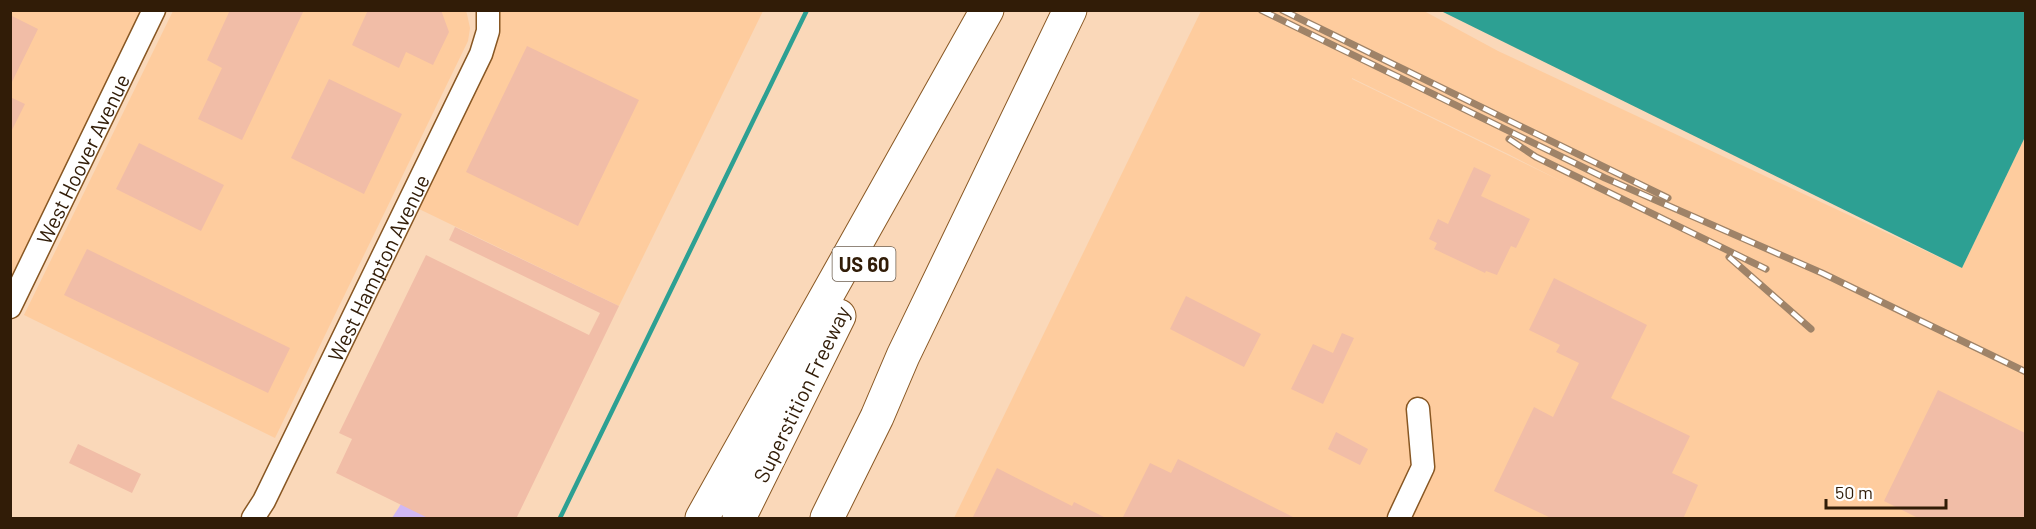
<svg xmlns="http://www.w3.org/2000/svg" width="2036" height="529" viewBox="0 0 2036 529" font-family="Barlow,sans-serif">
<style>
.built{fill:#fecc9e;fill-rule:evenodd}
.green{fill:#d1b8f4}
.water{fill:#2da093}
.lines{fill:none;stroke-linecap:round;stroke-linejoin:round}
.stream{stroke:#2da093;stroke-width:4.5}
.building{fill:#f1bda7}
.minor-casing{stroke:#885723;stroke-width:25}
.highway-casing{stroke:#885723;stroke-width:35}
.minor{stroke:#fff;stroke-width:22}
.highway{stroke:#fff;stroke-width:33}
.rail-casing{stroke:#9f8368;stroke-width:7}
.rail{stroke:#fff;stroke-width:4.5;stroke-dasharray:14;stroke-linecap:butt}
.labels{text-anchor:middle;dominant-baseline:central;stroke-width:6;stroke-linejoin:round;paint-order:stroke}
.shield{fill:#fff;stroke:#6f6051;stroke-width:1.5}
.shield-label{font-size:20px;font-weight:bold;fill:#311c07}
.street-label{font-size:21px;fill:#311c07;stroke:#fff}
</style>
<rect width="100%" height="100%" fill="#fad8b9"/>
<!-- built -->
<path class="built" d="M11,11h130l-130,268z
M173,11h293l1,3 3,14 -2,13 -193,397 -251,-123z
M495,11h268l-144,295 -202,-98 79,-161 1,-14z
M1201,11h223l74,40 464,217 63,-131v381h-1071zM1352,78l156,76 57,29 -213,-104z"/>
<!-- green -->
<path class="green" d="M401,504l30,14h-39z"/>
<!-- water -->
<path class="water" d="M1441,11h584v126l-63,131z"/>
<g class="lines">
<!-- stream -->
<path class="stream" d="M560,518l247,-508"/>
</g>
<!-- building -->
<path class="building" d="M230,10h74l-62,130 -44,-21 24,-51 -15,-8z
M368,10h73l8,22 -16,33 -27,-13 -7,16 -47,-23z
M10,15l28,14 -28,57z
M527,46l112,54 -61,126 -112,-54z
M329,79l73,35 -38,80 -73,-36z
M10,97l15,7 -15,30z
M139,143l85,42 -23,46 -85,-42z
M1474,167l17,8 -10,21 49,23 -14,29 -5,-2 -14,29 -11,-4 -1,2 -51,-24 3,-6 -8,-4 9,-20 10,5z
M455,227l164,79 -103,213h-86l-94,-46 16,-34 -13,-6 87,-178 163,80 11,-22 -151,-73z
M87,249l203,99 -22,45 -204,-98z
M1554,278l93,47 -36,73 79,38 -18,37 26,12 -15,34h-130l-59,-28 40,-84 19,10 26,-54 -23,-11 4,-7 -31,-15z
M1186,296l75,38 -17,33 -74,-38z
M1342,333l12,5 -31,66 -32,-15 22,-45 20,9z
M1938,390l87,43v86h-105l-36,-18z
M1336,432l32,17 -8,16 -32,-16z
M78,444l63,30 -9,19 -63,-30z
M1178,459l119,60h-175l28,-56 21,10z
M997,468l75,38 2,-4 34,17h-136z"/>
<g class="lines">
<defs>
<g id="minor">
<path id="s1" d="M10,307l144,-297"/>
<path id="s2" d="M253,518l11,-17 217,-447 7,-23v-21"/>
<path d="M1399,518l24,-51 -5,-58"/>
</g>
<path id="highway" d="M702,518l285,-508
M739,518l100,-202
M827,518l50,-101 26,-61 167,-346"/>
</defs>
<!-- minor casing -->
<use href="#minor" class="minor-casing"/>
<!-- highway casing -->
<use href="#highway" class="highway-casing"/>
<!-- minor -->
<use href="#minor" class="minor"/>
<!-- highway -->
<use href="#highway" class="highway"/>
<defs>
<path id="rail" d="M1261,10l344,168 217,95 204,99
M1282,10l386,188
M1509,139l27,18 230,112
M1729,257l82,72"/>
</defs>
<!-- rail casing -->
<use href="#rail" class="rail-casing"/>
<!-- rail -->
<use href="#rail" class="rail"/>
</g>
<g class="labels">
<!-- shield labels -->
<rect class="shield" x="832.5" y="247" width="63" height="34" rx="4.5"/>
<g class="shield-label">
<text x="864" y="264">US 60</text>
</g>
<!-- street labels -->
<g class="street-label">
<text stroke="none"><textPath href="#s1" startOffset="165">West Hoover Avenue</textPath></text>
<text stroke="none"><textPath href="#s2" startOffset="280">West Hampton Avenue</textPath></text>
<text transform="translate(801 394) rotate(-64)">Superstition Freeway</text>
</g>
</g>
<!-- border -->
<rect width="2036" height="529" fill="none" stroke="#311c07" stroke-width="24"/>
<!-- scale -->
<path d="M1826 499v9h120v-9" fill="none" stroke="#311c07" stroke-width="3"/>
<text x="1835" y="499" font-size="18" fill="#311c07" stroke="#ffffff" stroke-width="4.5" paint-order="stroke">50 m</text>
</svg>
